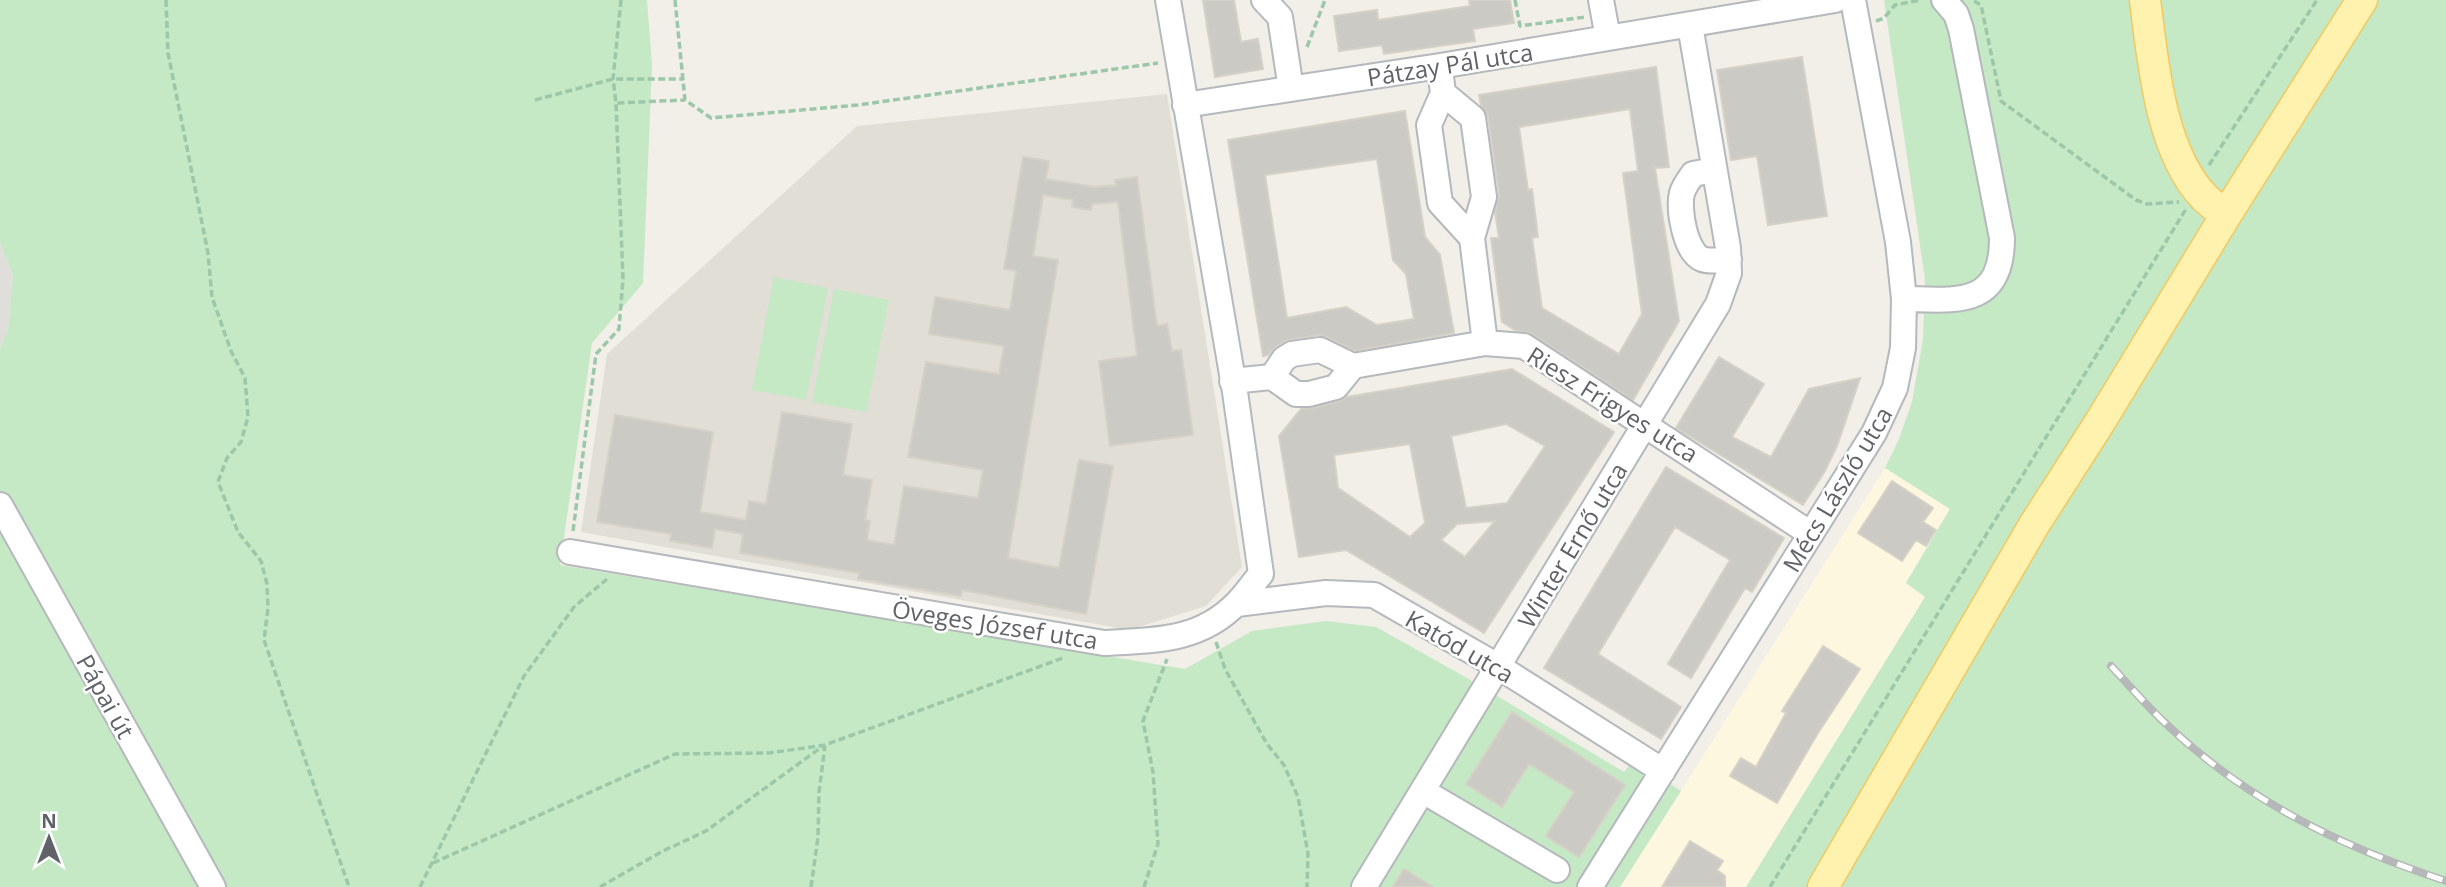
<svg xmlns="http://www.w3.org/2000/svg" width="2446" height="887" viewBox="0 0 2446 887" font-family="'Open Sans',sans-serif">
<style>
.commercial{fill:#fef7e0}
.industrial{fill:#e0deda}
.education{fill:#e1ded6}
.green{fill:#c5e8c5}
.building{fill:#cccac5;stroke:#d6d1c6;stroke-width:2;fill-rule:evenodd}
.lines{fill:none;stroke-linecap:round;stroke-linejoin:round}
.minor-casing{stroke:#b5b8bc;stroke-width:28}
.major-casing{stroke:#f2c960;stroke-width:33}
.path{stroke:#9cc7a9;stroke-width:3.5;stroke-dasharray:7 3.5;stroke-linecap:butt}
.minor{stroke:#fff;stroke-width:24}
.major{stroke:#fff2af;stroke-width:30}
.rail-casing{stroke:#b6b7b8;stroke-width:8}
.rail{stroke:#fff;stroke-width:5;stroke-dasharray:16;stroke-linecap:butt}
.labels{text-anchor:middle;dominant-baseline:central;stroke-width:5;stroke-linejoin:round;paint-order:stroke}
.street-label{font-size:24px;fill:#5f6368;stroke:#fff}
</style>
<rect width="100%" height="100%" fill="#f1efe8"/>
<!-- commercial -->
<path class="commercial" d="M1885,468l65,40 -44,74 19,15 -179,290h-126z"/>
<!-- industrial -->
<path class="industrial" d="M0,242l13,33 -5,56 -8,17z"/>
<!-- education -->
<path class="education" d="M1167,94l75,473 -36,39 -77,24 -548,-98 26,-178 250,-228z"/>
<!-- green -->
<path class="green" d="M0,0h647l5,65 -9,218 -51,60 -32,222 625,104 67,-38 74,-10 50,6 91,51 157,94 10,-12 47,31 -61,96h-1620v-539l8,-17 5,-56 -13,-33z
M1884,0h562v887h-700l179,-290 -19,-14 44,-74 -65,-41 14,-29 13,-37 11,-63 2,-60z
M774,277l54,11 -22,112 -54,-10z
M834,289l55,11 -23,112 -54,-10z"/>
<!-- building -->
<path class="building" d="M1203,0h31l7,42 17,-3 5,30 -48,8z
M1469,0h41l4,23 -41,6 2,12 -91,13 -2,-9 -43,6 -5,-35 43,-6 1,10 92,-14z
M1802,57l25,159 -59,9 -11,-69 -26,4 -14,-90z
M1656,67l13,100 -14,1 24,153 -46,79 -101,-66 -17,-4 -13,-8 -11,-84h8l-4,-26 4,-17 -11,-79 -7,-11 -2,-10zM1630,109l8,62 -15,2 19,141 -23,40 -77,-46 -10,-70 6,-1 -6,-48 -4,1 -9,-63z
M1405,111l20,126 15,18 14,78 -99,18 -29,-14 -8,-2 -33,6 -9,6 -8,8 -5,1 -35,-216zM1377,159l16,101 13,14 8,45 -37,6 -31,-18 -59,11 -22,-143z
M1023,157l26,4 -3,18 49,8 21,-2 -1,-5 22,-3 20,149 10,-2 5,27 9,-1 12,85 -83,11 -11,-85 38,-5 -19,-154 -26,2 -1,6 -19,-3 1,-7 -30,-5 -10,61 25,4 -50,298 51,10 20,-108 34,6 -27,148 -124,-24 -1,6 -103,-17 1,-6 -119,-20 3,-19 -28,-5 -3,19 -42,-7 1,-7 -74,-12 18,-107 98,17 -13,80 46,8 3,-19 17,3 16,-92 70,12 -9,51 29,5 -7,40 5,1 -3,19 27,5 10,-59 74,12 5,-28 -75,-13 18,-95 73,12 5,-28 -75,-12 6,-37 75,13 6,-39 -12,-2z
M1719,357l45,27 -32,53 39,20 38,-68 51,-11 -23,68 -12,25 -22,34 -127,-77z
M1512,369l102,63 -130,201 -138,-83 -47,7 -20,-121 22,-27 11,-1 28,-7 7,-4zM1506,424l39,22 -38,57 -41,5 -15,-72zM1410,444l15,79 -15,14 -72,-49 -4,-33zM1495,521l-30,36 -24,-17 16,-16z
M1666,467l118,71 -32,54 -7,-4 -54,90 -23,-14 62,-104 -55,-33 -36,59 -41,68 83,53 -20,32 -117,-71z
M1892,481l41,27 -10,14 13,8 -10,16 -10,-6 -14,21 -44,-28z
M1823,646l37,23 -42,64 -41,70 -47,-27 11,-18 15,9 30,-54 -4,-2z
M1512,712l113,73 -46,72 -33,-21 28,-44 -45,-28 -27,43 -36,-23z
M1690,841l33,20 -6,9 8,6v11h-63z
M1404,869l29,18h-40z"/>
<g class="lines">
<defs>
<path id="minor" d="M1264,0l16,17 11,72
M1601,0l7,38
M1441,77l2,16 -14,32 11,78 32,35
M1443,93l30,25 11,79 -12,41 13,105
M1185,105l255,-39 395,-66
M1714,170l-21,4c-4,6 -9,12 -11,19 -4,16 3,59 20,66 7,3 19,1 27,0
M1904,299c52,1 98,9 98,-61l-41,-209 -5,-15 -12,-14
M1272,377l12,-18 8,-5 28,-4 33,16 132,-23 39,3 287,188
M1232,381l40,-4 24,17h13l27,-7 17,-21
M0,505l213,382
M570,552l534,91c50,-3 95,-1 133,-40 9,-9 16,-20 24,-29l-26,-182 -67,-392
M1237,604l89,-11 48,2 125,72 164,104
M1423,791l134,79
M1364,887l354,-583 11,-31 -1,-25 -38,-223
M1590,887l284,-454 21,-45 8,-40 1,-49 -6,-57 -45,-242"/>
<path id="major" d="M2145,0c8,62 15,152 60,198 6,6 14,11 21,17
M1823,887l211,-362 66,-103 126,-207 136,-215"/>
</defs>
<!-- minor casing -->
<use href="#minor" class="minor-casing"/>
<!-- major casing -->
<use href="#major" class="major-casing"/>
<!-- path -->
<path class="path" d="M166,0l2,53 40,200 4,44 19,54 14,27 3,39 -7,25 -14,16 -9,24 20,50 23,29 6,23 1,24 -4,32 85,247
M621,0l-8,79 3,24 69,-3
M675,0l10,100 26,18 147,-13 300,-42
M1515,0l5,26 65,-9
M1974,1l7,4 20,96 135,99 11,4 32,-2
M1876,21l8,-3 11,-13 26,-5
M1307,47l18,-47
M535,100l78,-21h71
M2209,165l108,-165
M573,531l23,-177 23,-25 4,-50 -7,-176
M1216,642l9,27 42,75 17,21 14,32 10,57 -1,33
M433,863l242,-109 94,-1 56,-8 238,-87
M420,887l104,-211 50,-69 33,-28
M600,887l61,-35 45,-21 117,-85
M811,887l7,-50 1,-45 6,-46
M1144,887l14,-43 -5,-72 -10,-51 24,-62
M1770,887l416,-678"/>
<!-- minor -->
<use href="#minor" class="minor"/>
<!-- major -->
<use href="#major" class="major"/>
<defs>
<path id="rail" d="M2111,666c17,18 34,38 52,55 82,79 176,125 283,160"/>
</defs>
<!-- rail casing -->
<use href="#rail" class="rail-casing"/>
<!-- rail -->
<use href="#rail" class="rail"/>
</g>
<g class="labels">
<!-- street labels -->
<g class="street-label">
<text transform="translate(1450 64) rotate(-9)">Pátzay Pál utca</text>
<text transform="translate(1613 404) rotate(32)">Riesz Frigyes utca</text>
<text transform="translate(1837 489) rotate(-59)">Mécs László utca</text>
<text transform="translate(1572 545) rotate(-59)">Winter Ernő utca</text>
<text transform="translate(995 624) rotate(9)">Öveges József utca</text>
<text transform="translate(1460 646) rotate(30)">Katód utca</text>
<text transform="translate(106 696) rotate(61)">Pápai út</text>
</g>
</g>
<!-- north arrow -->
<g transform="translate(49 838)" stroke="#ffffff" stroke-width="5" paint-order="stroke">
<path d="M0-5L12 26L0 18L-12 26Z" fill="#5f6368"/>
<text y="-10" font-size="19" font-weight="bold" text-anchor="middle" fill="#5f6368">N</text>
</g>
</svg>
